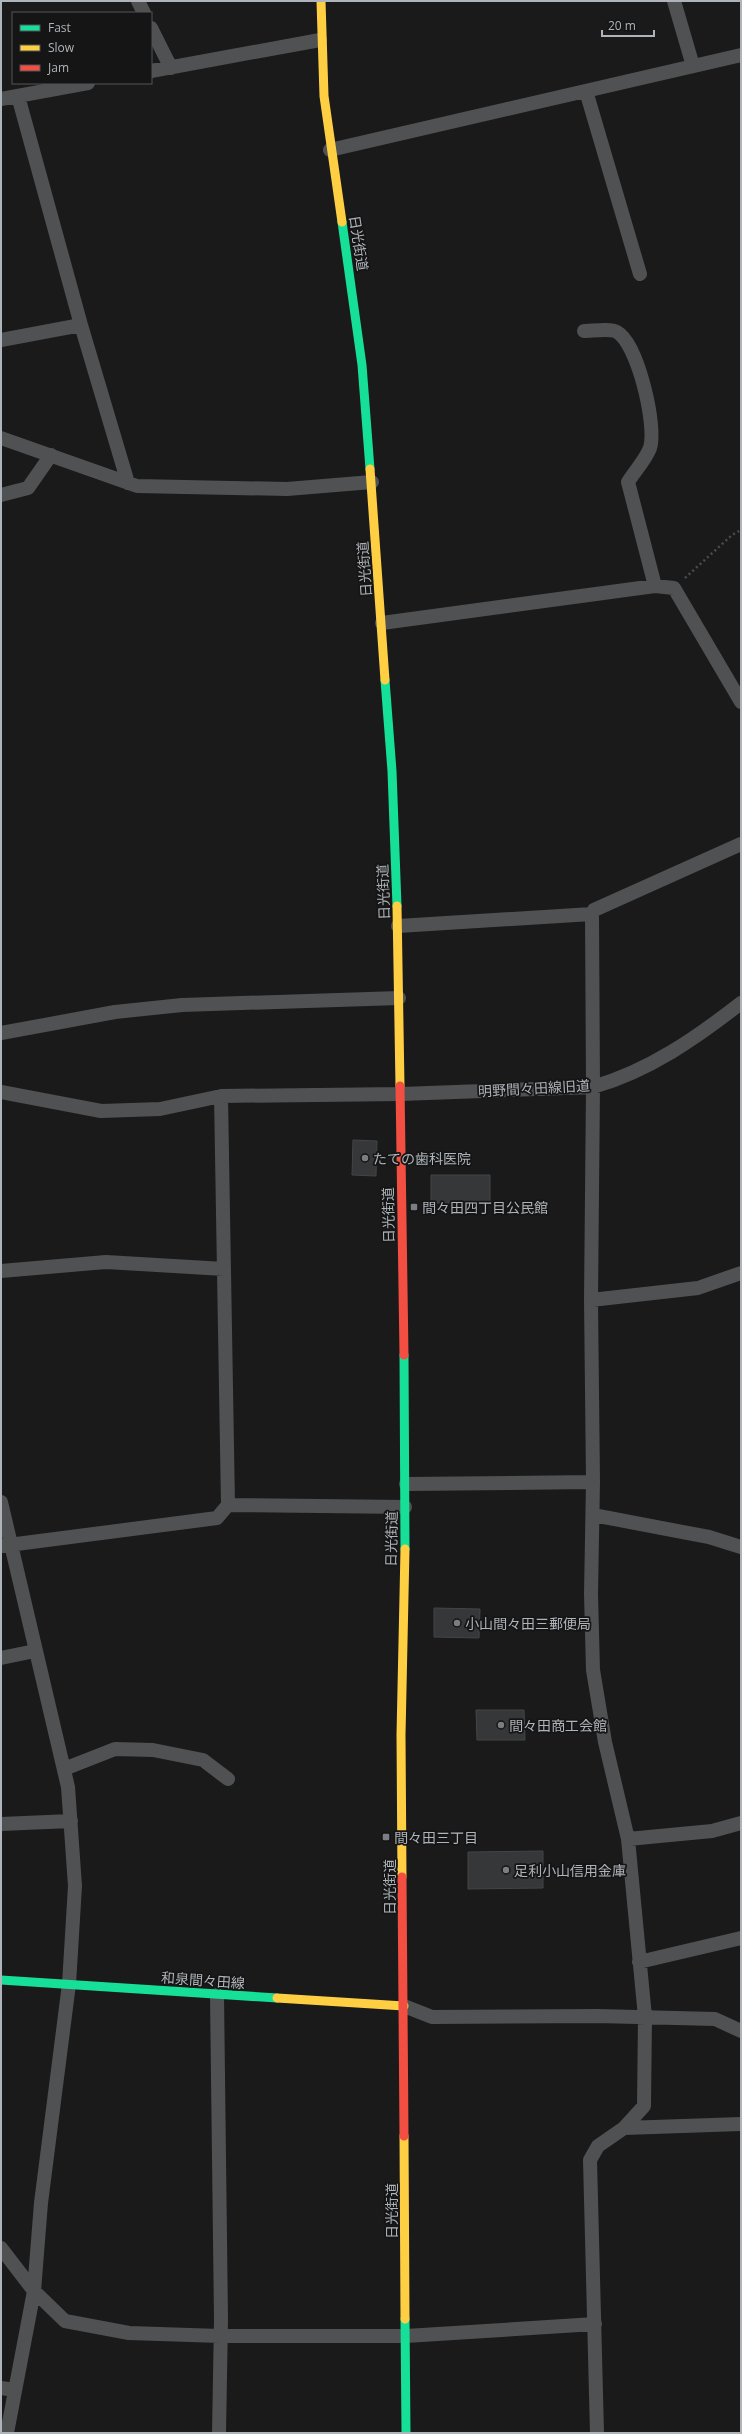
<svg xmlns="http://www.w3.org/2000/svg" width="742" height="2434" viewBox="0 0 742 2434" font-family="'Open Sans','Noto Sans JP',sans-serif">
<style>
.building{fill:#363738;stroke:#444547}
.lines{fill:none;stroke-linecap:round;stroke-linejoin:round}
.path{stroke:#4b4c4e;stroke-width:2.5;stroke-dasharray:2 3;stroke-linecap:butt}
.street{stroke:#505153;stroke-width:14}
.fast{stroke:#16e098;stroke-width:9}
.slow{stroke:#ffcf43;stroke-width:9}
.jam{stroke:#f24e42;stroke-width:9}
.poi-dot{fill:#7a7e82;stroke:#151516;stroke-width:1.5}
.labels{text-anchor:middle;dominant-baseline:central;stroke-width:3.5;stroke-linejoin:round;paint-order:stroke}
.street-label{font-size:14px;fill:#aeb4b9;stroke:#151516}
.poi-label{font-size:14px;fill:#aeb4b9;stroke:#151516;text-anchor:start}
</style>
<rect width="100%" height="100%" fill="#1a1a1b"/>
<!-- building -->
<path class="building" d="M353,1140l24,1 -1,35 -24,-1z
M431,1175h59v28h-59z
M434,1608l46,1 -1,29 -45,-1z
M476,1710h48l1,30h-48z
M543,1851v37l-75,1v-37z"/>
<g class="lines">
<!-- path -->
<path class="path" d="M685,578l47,-43 9,-5"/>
<!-- street -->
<path class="street" d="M138,1l6,12
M674,1l19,65
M151,28l20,40
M151,71l169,-31
M586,91l54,183
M1,99l87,-16
M330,150l411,-95
M81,325l47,158
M584,331c8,0 26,-3 33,1 21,12 40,94 33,116 -4,11 -15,23 -22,34l27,104
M1,340l80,-15 -63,-229
M1,438l136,48 150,3 85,-7
M1,495l27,-7 23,-33
M382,623l273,-37 19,2 67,114
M398,926l194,-12
M1,1033l114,-21 67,-7 217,-7
M1,1092l100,19 59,-2 61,-13 180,-2 192,-7c56,-16 103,-49 148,-84
M221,1096l7,409 177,2
M1,1271l105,-9 118,7
M591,1300l107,-12 43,-15
M406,1484l187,-2
M1,1502l67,285 7,99 -6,98 -28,219 -7,88 -27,142
M593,1515l116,22 32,10
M1,1546l216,-28 11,-13
M1,1658l34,-7
M64,1769l51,-20 38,1 50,10 25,19
M1,1824l70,-3
M628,1839l84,-8 29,-8
M639,1962l102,-24
M217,1995l4,325 -2,113
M404,2006l28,11 166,-1 117,3 26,12
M624,2128l117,-4
M1,2248l33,43 31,30 64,12 91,3h186l189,-12
M1,2388l14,2
M597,2433l-7,-273 8,-14 26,-18 20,-22 1,-89 -17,-178 -23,-97 -12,-72 -2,-76 2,-112 -2,-182 2,-213 -1,-173 2,-4 147,-66"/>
<!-- fast -->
<path class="fast" d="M342,222l20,143 8,104
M385,680l7,91 5,135
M404,1355l1,194
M1,1980l276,18
M405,2319l1,114"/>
<!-- slow -->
<path class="slow" d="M321,1l3,95 18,126
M370,469l15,211
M397,906l3,180
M402,1877l-1,-142 4,-186
M277,1998l127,8
M404,2136l1,183"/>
<!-- jam -->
<path class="jam" d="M400,1086l4,269
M402,1877l2,259"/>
</g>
<!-- markers -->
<g class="poi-dot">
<circle cx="365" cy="1158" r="4"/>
<rect x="410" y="1203" width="8" height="8" rx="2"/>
<circle cx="457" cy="1623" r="4"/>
<circle cx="501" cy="1725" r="4"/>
<rect x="382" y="1833" width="8" height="8" rx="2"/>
<circle cx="506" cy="1870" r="4"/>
</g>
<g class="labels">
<!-- street labels -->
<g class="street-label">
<text transform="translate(359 243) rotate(81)">日光街道</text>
<text transform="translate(364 569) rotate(-94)">日光街道</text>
<text transform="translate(383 892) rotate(-92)">日光街道</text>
<text transform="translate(534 1088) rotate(-3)">明野間々田線旧道</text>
<text transform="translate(388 1215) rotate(-91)">日光街道</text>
<text transform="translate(391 1539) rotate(-89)">日光街道</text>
<text transform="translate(389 1887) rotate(-90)">日光街道</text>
<text transform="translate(203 1980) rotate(4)">和泉間々田線</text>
<text transform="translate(391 2211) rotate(-90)">日光街道</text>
</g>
<!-- poi labels -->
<g class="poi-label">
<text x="373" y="1158">たての歯科医院</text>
<text x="422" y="1207">間々田四丁目公民館</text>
<text x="465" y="1623">小山間々田三郵便局</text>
<text x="509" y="1725">間々田商工会館</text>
<text x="394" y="1837">間々田三丁目</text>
<text x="514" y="1870">足利小山信用金庫</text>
</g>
</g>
<!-- border -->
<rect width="742" height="2434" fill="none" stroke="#aeb4b9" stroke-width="4"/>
<!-- legend -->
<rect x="12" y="12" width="140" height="72" fill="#151516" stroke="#525557"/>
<rect x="20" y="25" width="20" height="6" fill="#16e098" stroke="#525557"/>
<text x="48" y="32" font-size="12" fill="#aeb4b9">Fast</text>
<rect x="20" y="45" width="20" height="6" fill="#ffcf43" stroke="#525557"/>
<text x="48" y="52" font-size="12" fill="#aeb4b9">Slow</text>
<rect x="20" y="65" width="20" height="6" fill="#f24e42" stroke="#525557"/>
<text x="48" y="72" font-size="12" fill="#aeb4b9">Jam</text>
<!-- scale -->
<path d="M602 30v6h52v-6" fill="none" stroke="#aeb4b9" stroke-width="2"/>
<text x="608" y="30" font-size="12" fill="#aeb4b9" stroke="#151516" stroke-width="3" paint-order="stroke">20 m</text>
</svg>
